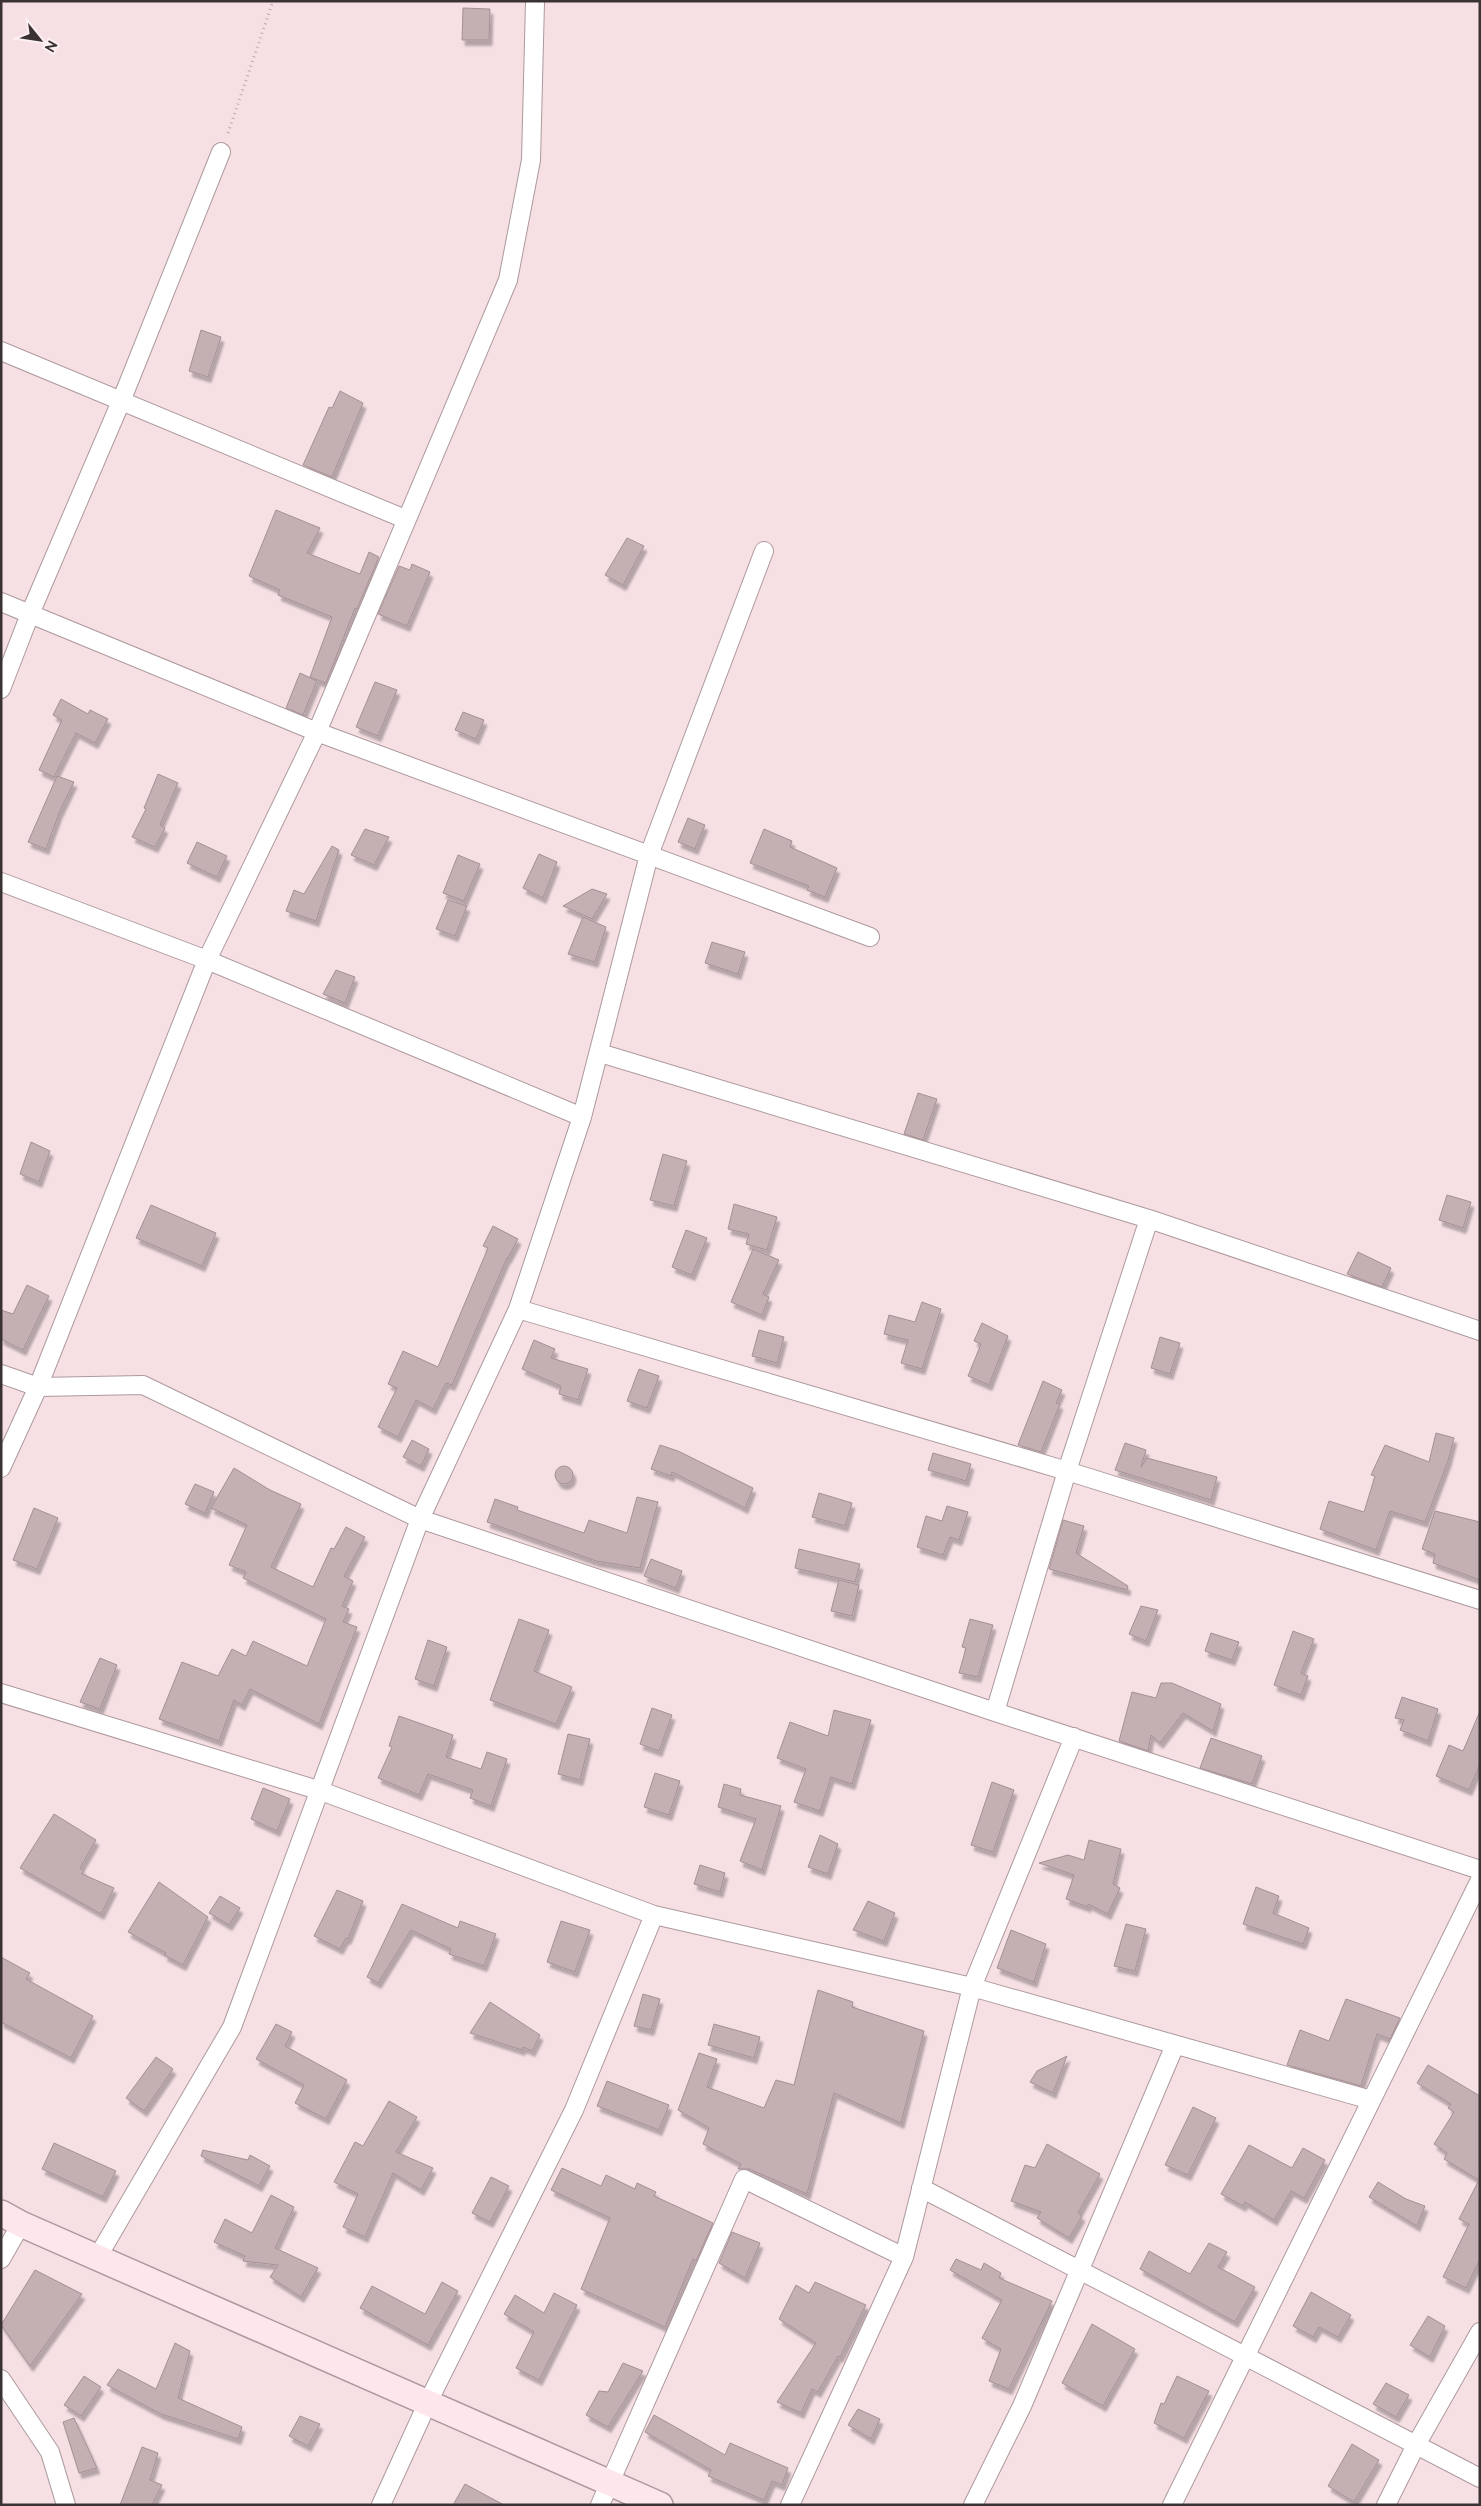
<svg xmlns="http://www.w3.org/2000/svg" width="1481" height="2506" viewBox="0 0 1481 2506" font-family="Raleway,sans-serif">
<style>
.building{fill:#c4afb3;stroke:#a49094;filter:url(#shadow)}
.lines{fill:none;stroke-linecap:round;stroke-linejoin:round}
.street-casing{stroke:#ad999d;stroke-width:20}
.secondary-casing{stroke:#ad999d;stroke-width:28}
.path{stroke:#bcaaad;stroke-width:3;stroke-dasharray:1 4;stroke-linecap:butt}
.street{stroke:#fff;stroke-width:18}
.secondary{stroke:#fee7ec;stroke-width:25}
</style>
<defs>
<filter id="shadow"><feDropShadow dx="3" dy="5.5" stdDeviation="1" flood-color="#0004"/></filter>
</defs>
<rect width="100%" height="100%" fill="#f6e0e4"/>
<!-- building -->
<path class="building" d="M463,8l27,1 -1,31h-27z
M201,330l20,7 -13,40 -19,-6z
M340,391l23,12 -31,74 -29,-12 26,-58 3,1z
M276,510l44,18 -13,25 53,21 9,-22 10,5 -22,52 -2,-1 -29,75 -16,-6 22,-60 -54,-22 2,-5 -31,-14z
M627,538l17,8 -21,39 -18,-10z
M412,564l18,8 -23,54 -29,-12 21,-48 11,4z
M300,673l17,8 -14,34 -17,-7z
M375,682l22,8 -19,46 -22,-9z
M61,699l27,15 2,-4 18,9 -13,24 -19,-10 -22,44 -15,-7 23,-50 -9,-5z
M463,712l21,8 -8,19 -21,-9z
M158,774l20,9 -18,42 5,3 -10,19 -23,-10 14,-28 -2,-1z
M57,776l17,6 -15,31 -13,36 -18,-7z
M688,818l17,7 -10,24 -17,-7z
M365,829l24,8 -15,28 -23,-10z
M764,829l28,12 -2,6 47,21 -12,29 -18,-7 2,-4 -59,-23z
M197,842l30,14 -10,21 -30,-14z
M332,846l7,4 -23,71 -30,-10 8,-21 10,4z
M539,854l18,8 -14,36 -20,-10z
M458,855l22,9 -16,37 -21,-8z
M592,889l15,5 -15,25 -29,-13z
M448,900l19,6 -12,30 -19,-7z
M583,917l23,10 -11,35 -27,-8z
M712,942l33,10 -7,22 -33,-11z
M336,970l19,7 -10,26 -22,-9z
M918,1093l19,6 -14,41 -19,-6z
M31,1142l19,9 -11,31 -19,-8z
M663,1154l24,7 -13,45 -24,-6z
M1447,1195l24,7 -8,26 -24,-8z
M734,1204l43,13 -10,33 -21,-6 3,-10 -21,-5z
M151,1205l65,28 -14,33 -66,-28z
M493,1226l25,13 -10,19h-1l-55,127 -6,-2 -13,26 -17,-9 -18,37 -20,-10 19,-39 -9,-4 15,-33 35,16 50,-119 -5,-2z
M686,1230l21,8 -15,37 -20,-8z
M753,1249l26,11 -16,34 6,3 -7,18 -31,-13z
M1358,1252l33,16 -9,19 -35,-13z
M27,1285l22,11 -26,54 -22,-11v-29l12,4z
M922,1302l19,7 -19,60 -21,-6 7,-23 -24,-6 5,-19 26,7z
M982,1323l26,13 -19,49 -21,-9 13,-32 -7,-3z
M759,1330l25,7 -7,26 -25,-7z
M1160,1337l20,6 -10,31 -19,-6z
M534,1340l21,9 -4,9 37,11 -10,31 -19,-6 2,-8 -39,-17z
M639,1369l20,7 -12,32 -20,-7z
M1043,1381l19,9 -6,13 4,1 -19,48 -23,-7z
M1436,1433l18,5 -6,23 -23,61 -35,-11 -14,39 -56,-21 9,-28 35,11 11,-36 -4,-1 14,-30 44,17z
M412,1440l17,9 -8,17 -18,-9z
M1125,1443l21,7 -5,17 6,-9 70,19 -6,23 -96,-30z
M660,1445l18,6 75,37 -8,20 -73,-36 -1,4 -20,-7z
M933,1453l38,11 -5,17 -38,-11z
M555 1475a9 9 0 1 1 18 0a9 9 0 1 1-18 0Z
M234,1468l36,22 31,14 -30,63 42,20 18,-39 3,1 12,-22 19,10 -21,39 9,5 -11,25 7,3 -6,13 14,5 -38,97 -69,-35 -8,16 -8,-5 -15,41 -60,-22 23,-57 36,14 14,-27 14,7 7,-15 54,25 19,-47 -83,-41 3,-6 -17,-7 18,-40 -36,-17z
M195,1484l19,8 -9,21 -20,-9z
M819,1493l33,10 -7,23 -33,-9z
M637,1497l21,5 -18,66 -44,-7 -109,-39 8,-23 23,8 -1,3 67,23 5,-13 38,13z
M947,1506l21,6 -9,28 -9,-3 -7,18 -26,-8 9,-31 16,5z
M34,1508l24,10 -21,51 -24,-9z
M1435,1511l45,11v58l-47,-17 2,-9 -13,-5z
M1063,1520l21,6 -8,27 52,33 -1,4 -78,-21z
M799,1549l61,15 -5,18 -60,-14z
M651,1559l31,12 -6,17 -32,-12z
M839,1580l20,5 -7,31 -21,-5z
M1141,1606l17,4 -12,31 -17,-7z
M519,1619l30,11 -15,41 38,16 -16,37 -66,-24z
M970,1619l23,6 -15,52 -19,-4 7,-25 -4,-1z
M1293,1631l21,8 -13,34 7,3 -7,19 -27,-10z
M1211,1633l28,9 -7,18 -27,-9z
M428,1640l19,7 -13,39 -19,-7z
M100,1658l17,7 -17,44 -20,-7z
M1161,1683h11l49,21 -8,27 -30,-18 -23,30 -9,-8 -3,16 -29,-10 13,-49 24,6z
M1402,1697l36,12 -10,32 -28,-11 4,-10 -9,-2z
M652,1708l20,7 -13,36 -19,-7z
M834,1710l37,10 -19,64 -21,-7 -11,34 -26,-9 12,-33 -29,-11 13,-36 38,14z
M1480,1711v53l-11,26 -33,-14 13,-31 14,6z
M399,1716l54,19 -7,22 35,12 6,-17 20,7 -16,47 -21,-8 3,-8 -45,-16 -9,21 -41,-17 14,-31 -3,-1z
M568,1734l22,5 -10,41 -22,-6z
M1211,1738l51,18 -10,28 -52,-16z
M655,1773l25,8 -11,34 -25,-8z
M992,1782l22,8 -21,62 -22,-7z
M724,1784l17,5 -1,6 41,11 -19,64 -22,-9 16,-42 -38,-12z
M263,1788l27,11 -13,32 -26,-12z
M54,1814l42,26 -16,28 4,2 -2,4 32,14 -13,26 -81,-46z
M820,1835l18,9 -10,30 -20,-7z
M1089,1840l32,9 -8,35 7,4 -12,26 -20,-10v3l-22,-8 8,-24 -35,-12 29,-8 16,5z
M700,1865l25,8 -5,19 -26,-8z
M159,1882l49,35 -25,48 -19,-10 2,-2 -38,-21z
M1256,1887l23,9 -6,17 36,15 -6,16 -60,-20z
M337,1890l26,11 -15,38 -2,-1 -6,11 -26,-13z
M220,1896l20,12 -11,17 -20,-12z
M868,1901l27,12 -11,28 -31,-11z
M402,1904l56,24 2,-7 36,13 -12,32 -35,-12 2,-5 -40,-19 -33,53 -11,-6z
M561,1921l29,9 -15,42 -28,-10z
M1126,1924l20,5 -11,42 -21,-5z
M1011,1930l35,14 -12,38 -37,-14z
M1,1957l29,16 -4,6 67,37 -22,42 -70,-36z
M818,1990l35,12 -1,5 72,24 -23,92 -67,-30 -27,101 -58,-25h-11l3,-5 -38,-20 6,-16 -31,-18 21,-57 18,6 -10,28 57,21 12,-28 18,5z
M643,1994l17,5 -9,31 -17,-4z
M1346,1999l54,19 -10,21 -13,-5 -16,52 -74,-21 13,-35 29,11z
M490,2002l50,33 -8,16 -9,-4 -1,3 -52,-17z
M276,2024l16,8 -7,14 62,34 -21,39 -31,-16 9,-18 -48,-26z
M714,2024l46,13 -6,21 -46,-13z
M1067,2056l-14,37 -23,-11 7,-11z
M156,2057l17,12 -29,42 -18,-13z
M1428,2065l52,31v163l-14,29 -23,-11 26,-53 -10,-5 20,-39 -35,-21 3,-6 -13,-9 20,-32 -6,-4 3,-4 -34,-21z
M607,2081l62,24 -10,25 -62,-24z
M389,2101l28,16 -21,35 37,16 -12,22 -28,-17 -28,64 -22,-10 15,-33 -24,-12 21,-40 8,4z
M1193,2107l23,11 -28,57 -23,-10z
M54,2143l62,28 -13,26 -61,-28z
M1047,2144l53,30 -22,39 4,3 -13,22 -32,-20 4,-6 -30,-11 14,-36 10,3z
M1249,2145l43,23 11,-20 22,12 -21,38 -13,-7 -17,29 -29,-18 -2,4 -22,-12z
M203,2150l45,10 2,-5 20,11 -11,20 -58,-30z
M562,2168l39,18 5,-11 29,14 2,-6 19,9 -2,4 59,27 -17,38 -3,-2 -28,68 -84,-38 29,-71 -59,-28z
M491,2177l18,9 -19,36 -18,-9z
M1378,2182l28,17 19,7 -8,20 -48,-29z
M271,2195l23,12 -19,41 43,20 -17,29 -31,-20 8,-12 -35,-4 2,-5 -31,-14 11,-23 27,14z
M732,2232l28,11 -15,35 -26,-15z
M1209,2243l18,9 -9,15 37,20 -20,35 -95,-53 9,-18 41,23z
M956,2259l25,11 3,-7 17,10 -2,5 53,23 -43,88 -20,-8 12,-32 -19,-11 20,-38 -52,-30z
M35,2270l47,24 -52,72 -29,-41z
M442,2282l16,9 -30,54 -68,-37 12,-22 53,28z
M815,2282l51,23 -26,52 -2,-1 -20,36 -6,-3 -11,24 -24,-11 39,-59 -37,-24 17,-34 13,8z
M1311,2292l40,23 -13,22 -19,-10 -6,10 -20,-11z
M554,2293l23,12 -38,75 -23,-12 18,-36 -30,-18 11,-19 29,18z
M1428,2316l17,10 -15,31 -20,-12z
M1092,2324l43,25 -32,57 -41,-23z
M175,2343l15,8 -12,47 64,29 -4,12 -77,-25 -54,-29 11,-16 38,20z
M623,2363l20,8 -35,56 -22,-12 13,-24 9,1z
M84,2376l17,11 -20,29 -17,-11z
M1177,2376l32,15 -25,47 -30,-15 7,-20 3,1z
M1386,2383l23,12 -13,22 -23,-13z
M858,2409l22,10 -9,20 -23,-14z
M654,2415l71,40 5,-12 58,25 -6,17 -10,-4 -8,19 -56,-24 3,-6 -66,-38z
M300,2416l20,8 -12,22 -19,-10z
M74,2418l23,50 -18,5 -16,-51z
M1352,2444l27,16 -25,42 -26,-16z
M142,2447l16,6 -8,27 12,5 -10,20h-32z
M465,2484l39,21h-51z"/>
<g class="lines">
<defs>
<path id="street" d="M1,351l404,168
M1,602l316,130 553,205
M1,689l29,-75 92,-215 99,-247
M1,882l206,78 375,157
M600,1053l549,166 331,112
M518,1309l549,162 413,129
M1,1374l37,13 105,-2 277,134 575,193 485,158
M1,1468l37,-81 169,-427 110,-228 191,-452 23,-120 4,-158
M1,1693l320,98 333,124 318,72 399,113
M995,1712l72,-241 82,-252
M921,2188l559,290
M97,2258l135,-231 188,-508 98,-210 64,-192 67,-262 115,-304
M1,2259l20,-35
M1,2379l49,73 16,53
M381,2505l47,-103 146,-292 80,-195
M600,2505l144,-326 160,78
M790,2505l114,-248 68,-270 102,-250
M973,2505l49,-99 153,-361
M1172,2505l308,-625
M1386,2505l30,-60 64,-113"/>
<path id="secondary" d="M1,2213l20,11 639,281"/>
</defs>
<!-- street casing -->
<use href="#street" class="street-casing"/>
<!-- secondary casing -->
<use href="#secondary" class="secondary-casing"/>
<!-- path -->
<path class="path" d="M228,133l45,-132"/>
<!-- street -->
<use href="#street" class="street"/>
<!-- secondary -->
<use href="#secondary" class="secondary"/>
</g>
<!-- border -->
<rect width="1481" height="2506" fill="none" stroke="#3a3233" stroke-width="5"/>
<!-- north arrow -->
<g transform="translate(40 40) rotate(120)" stroke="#fdf0f2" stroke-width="4" paint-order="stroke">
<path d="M0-4L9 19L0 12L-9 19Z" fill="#3a3233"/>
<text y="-8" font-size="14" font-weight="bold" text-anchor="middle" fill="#3a3233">N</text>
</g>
</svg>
